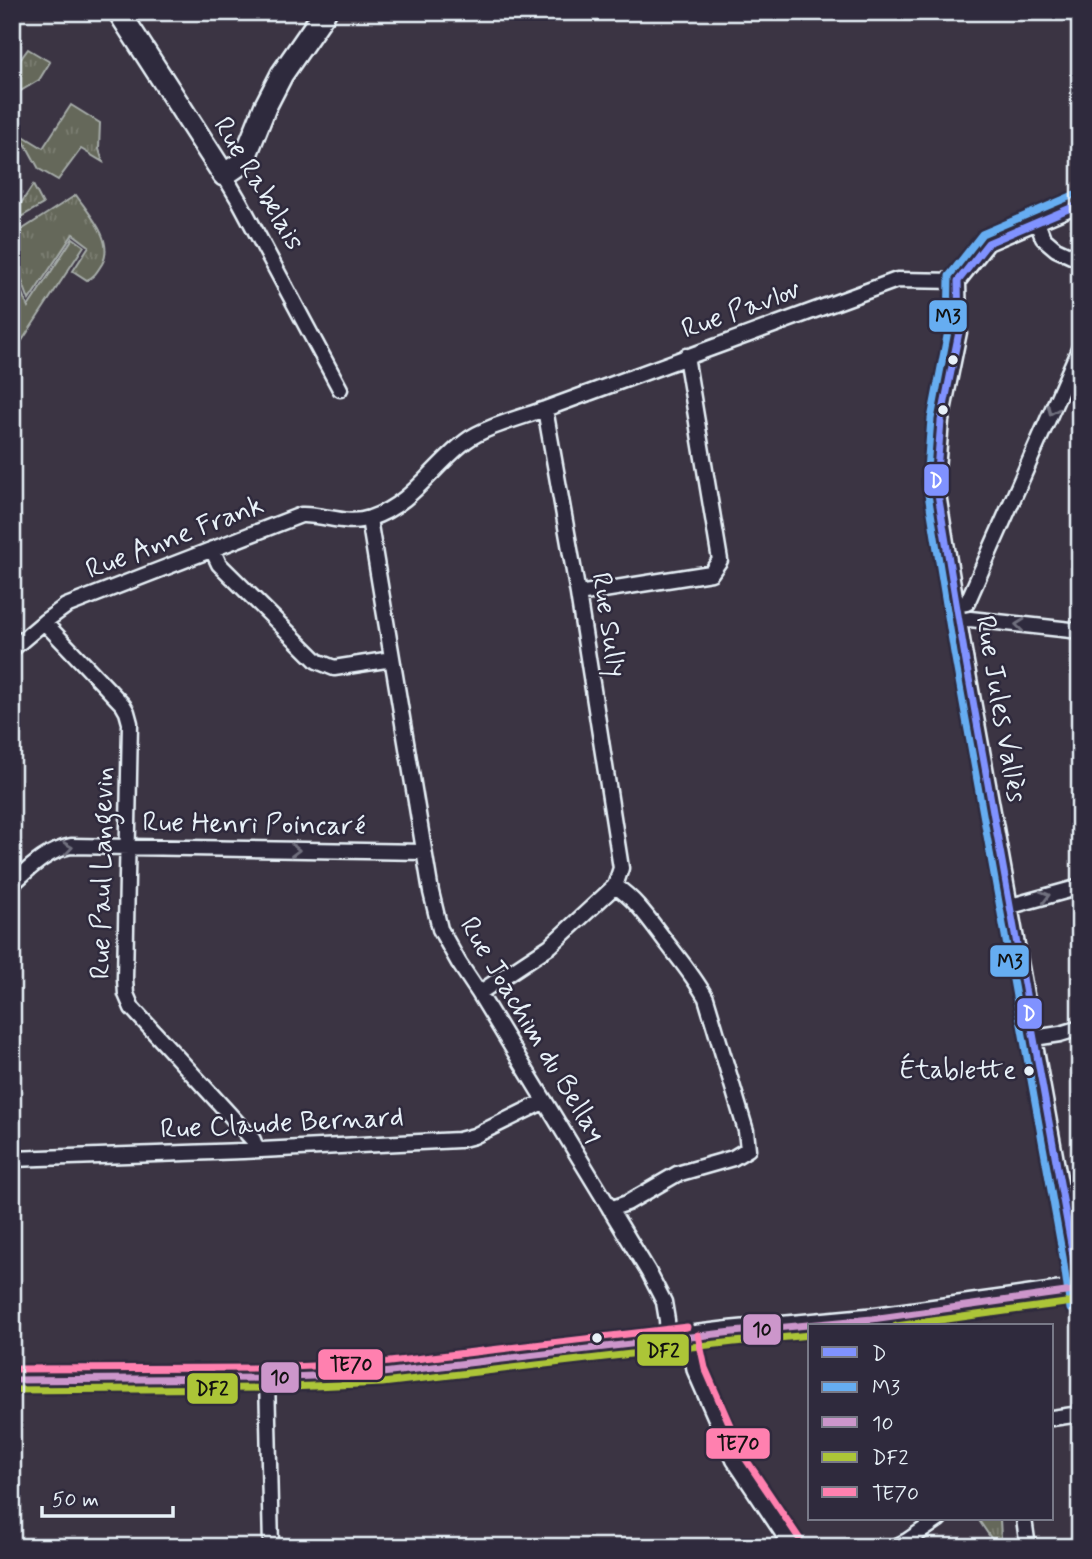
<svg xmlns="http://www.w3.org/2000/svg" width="1092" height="1559" viewBox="0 0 1092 1559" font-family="Mynerve,sans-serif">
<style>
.grass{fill:url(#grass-tufts);stroke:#a6aca9;stroke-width:2}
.pitch{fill:#65685a;stroke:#a6aca9;stroke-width:2}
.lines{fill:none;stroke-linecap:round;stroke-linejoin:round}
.street-casing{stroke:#e8f1f8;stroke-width:19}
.secondary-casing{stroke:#e8f1f8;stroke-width:26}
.street{stroke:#2f2a3d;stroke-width:14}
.secondary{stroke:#2f2a3d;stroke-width:21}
.bus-1-casing{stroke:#2f2a3d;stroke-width:12}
.bus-2-casing{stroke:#2f2a3d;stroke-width:12}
.bus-3-casing{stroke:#2f2a3d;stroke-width:12}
.bus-4-casing{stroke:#2f2a3d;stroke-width:12}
.bus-5-casing{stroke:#2f2a3d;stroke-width:12}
.bus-1{stroke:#8092ff;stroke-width:7}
.bus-2{stroke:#66adf1;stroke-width:7}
.bus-3{stroke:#cc96cb;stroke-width:7}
.bus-4{stroke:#acc537;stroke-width:7}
.bus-5{stroke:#ff80af;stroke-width:7}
.oneway{stroke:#70707e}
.bus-dot{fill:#e8f1f8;stroke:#2f2a3d;stroke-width:2.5}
.labels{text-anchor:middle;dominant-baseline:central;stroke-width:5;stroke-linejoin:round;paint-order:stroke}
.bus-label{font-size:26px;fill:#e8f1f8;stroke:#2f2a3d;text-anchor:end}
.street-label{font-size:28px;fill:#e8f1f8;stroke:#2f2a3d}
.line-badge{stroke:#2f2a3d;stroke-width:2.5}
.badge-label{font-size:19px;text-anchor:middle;font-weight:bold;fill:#fff}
.pale-badge-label{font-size:19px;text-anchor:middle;font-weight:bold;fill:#111}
</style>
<defs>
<pattern id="grass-tufts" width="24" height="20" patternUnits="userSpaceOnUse" patternTransform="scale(1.75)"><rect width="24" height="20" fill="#65685a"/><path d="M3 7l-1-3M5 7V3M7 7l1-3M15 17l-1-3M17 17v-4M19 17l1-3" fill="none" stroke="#7b7e72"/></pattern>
</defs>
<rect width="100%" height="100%" fill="#3b3443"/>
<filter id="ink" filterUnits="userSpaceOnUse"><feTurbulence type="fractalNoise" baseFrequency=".0143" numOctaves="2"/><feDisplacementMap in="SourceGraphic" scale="14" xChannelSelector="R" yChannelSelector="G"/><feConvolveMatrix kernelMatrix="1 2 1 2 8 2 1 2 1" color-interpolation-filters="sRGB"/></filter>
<g filter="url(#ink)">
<!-- grass -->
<path class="grass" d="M28,49l22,13 -11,18 -27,16v-4l7,-11 -7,-10z
M71,105l29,18 -1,26 4,13 -22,-13 -23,31 -19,-11 -19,-35 23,14z
M33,185l10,19 -31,18v-5z
M76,195c13,19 39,46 26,69 -5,8 -7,12 -15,16l-14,-9 16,-25 -16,-12 -44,66 -7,-19 -10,-11v-34z
M978,1519h22l1,19 6,9h-10z"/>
<!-- pitch -->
<path class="pitch" d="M73,238l11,8 -72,110v-81l5,7 11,25z"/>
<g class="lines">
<defs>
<path id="street" d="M224,175l16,27 100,187
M1080,204l-92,39 -30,38 1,51 -18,89 -5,61 28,169 109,604 7,53
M1037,222l6,16 13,11 24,11
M545,409l352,-129 61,1
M369,519l62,373 9,37 19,34 20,30 169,278 16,31 3,18 1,20
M212,549l7,15 98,97 17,7 58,-9
M578,594l133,-21 9,-13 -34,-204
M957,605l10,-2 113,-256
M960,621l10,-2 110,12
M44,622l79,83 4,7 3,11 -5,256 1,15 6,14 121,132 4,10
M12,649l32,-27 22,-16 235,-91c23,-1 46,11 69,3 41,-13 63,-52 96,-77 18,-14 57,-24 79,-32l33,185 43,274 -6,18 -65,60 -71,47
M12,884c18,-16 34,-33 59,-38l353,6
M1011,906l69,-19
M1034,1038l26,-4 20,-6
M12,1159l231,-8 216,-11 15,-4 71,-35
M610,1209l17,-6 50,-29 56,-16 15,-9 -2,-18 -40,-133c-11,-20 -25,-37 -39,-55 -16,-21 -30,-43 -52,-57
M688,1337l7,34 39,89 58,87
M267,1378l4,169
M1052,1418l28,-4
M1024,1519l4,28
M895,1547l12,-6 32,-22"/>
<path id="secondary" d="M119,12l105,163 19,-13 22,-55 17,-33 43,-62
M12,1380l255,-2 115,-5 135,-15 216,-26 139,-13 208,-29"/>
</defs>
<!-- street casing -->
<use href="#street" class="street-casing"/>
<!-- secondary casing -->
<use href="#secondary" class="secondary-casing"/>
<!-- street -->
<use href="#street" class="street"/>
<!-- secondary -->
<use href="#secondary" class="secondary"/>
<defs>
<path id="bus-1" d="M1080,204l-92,39 -30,38 1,51 -18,89 -5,61 28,169 109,604 7,51"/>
<path id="bus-2" d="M1070,1309l-7,-52 -109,-604 -28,-171 5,-63 17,-88 1,-55 33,-42 94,-40"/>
<path id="bus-3" d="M12,1380l255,-2 115,-5 351,-41 139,-13 208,-29"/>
<path id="bus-4" d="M896,1326l184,-25
M12,1390l255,-2 115,-5 352,-41 76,-7"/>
<path id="bus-5" d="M698,1335l7,33 38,87 58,86
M12,1369l255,-1 114,-5 306,-36"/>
</defs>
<!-- bus-1 casing -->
<use href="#bus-1" class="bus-1-casing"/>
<!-- bus-2 casing -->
<use href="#bus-2" class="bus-2-casing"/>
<!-- bus-3 casing -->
<use href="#bus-3" class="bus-3-casing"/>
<!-- bus-4 casing -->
<use href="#bus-4" class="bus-4-casing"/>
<!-- bus-5 casing -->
<use href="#bus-5" class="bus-5-casing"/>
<!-- bus-1 -->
<use href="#bus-1" class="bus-1"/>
<!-- bus-2 -->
<use href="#bus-2" class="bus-2"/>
<!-- bus-3 -->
<use href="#bus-3" class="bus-3"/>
<!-- bus-4 -->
<use href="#bus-4" class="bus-4"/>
<!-- bus-5 -->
<use href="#bus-5" class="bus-5"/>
</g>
<!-- one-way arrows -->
<defs><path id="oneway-chevron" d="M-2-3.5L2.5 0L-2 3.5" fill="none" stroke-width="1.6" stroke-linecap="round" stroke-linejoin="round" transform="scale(1.75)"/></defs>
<g class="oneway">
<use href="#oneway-chevron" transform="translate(1052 410) rotate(114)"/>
<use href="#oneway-chevron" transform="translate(1020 625) rotate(-174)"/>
<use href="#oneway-chevron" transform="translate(68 848) rotate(-8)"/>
<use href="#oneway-chevron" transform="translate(295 850) rotate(1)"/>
<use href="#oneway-chevron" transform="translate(1045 896) rotate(-16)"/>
</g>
</g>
<!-- markers -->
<g class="bus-dot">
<circle cx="953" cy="360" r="6"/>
<circle cx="943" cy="410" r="6"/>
<circle cx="1029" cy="1071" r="6"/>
<circle cx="597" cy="1338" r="6"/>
</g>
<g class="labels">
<!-- bus labels -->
<g class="bus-label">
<text x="1016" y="1071">Établette</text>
</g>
<!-- street labels -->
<g class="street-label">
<text transform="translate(258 184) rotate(59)">Rue Rabelais</text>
<text transform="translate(741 310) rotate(-20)">Rue Pavlov</text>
<text transform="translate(175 538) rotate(-21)">Rue Anne Frank</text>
<text transform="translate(608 625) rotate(81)">Rue Sully</text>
<text transform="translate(1000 709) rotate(80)">Rue Jules Vallès</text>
<text transform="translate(254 825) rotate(1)">Rue Henri Poincaré</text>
<text transform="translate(103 873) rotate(-89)">Rue Paul Langevin</text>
<text transform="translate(532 1030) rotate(59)">Rue Joachim du Bellay</text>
<text transform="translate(282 1124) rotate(-3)">Rue Claude Bernard</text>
</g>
</g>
<g class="line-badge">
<rect x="928" y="299" width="40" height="34" rx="7" fill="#66adf1"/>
<rect x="923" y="463" width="27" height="34" rx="7" fill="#8092ff"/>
<rect x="989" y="944" width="41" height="34" rx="7" fill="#66adf1"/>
<rect x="1016" y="997" width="27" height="33" rx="7" fill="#8092ff"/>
<rect x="742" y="1313" width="40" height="33" rx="7" fill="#cc96cb"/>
<rect x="636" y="1333" width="54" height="34" rx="7" fill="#acc537"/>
<rect x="317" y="1348" width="67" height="33" rx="7" fill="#ff80af"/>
<rect x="260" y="1361" width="40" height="33" rx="7" fill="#cc96cb"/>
<rect x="186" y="1372" width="53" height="33" rx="7" fill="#acc537"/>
<rect x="705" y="1427" width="66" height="33" rx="7" fill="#ff80af"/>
</g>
<g class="badge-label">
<text x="936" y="487">D</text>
<text x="1029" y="1020">D</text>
</g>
<g class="pale-badge-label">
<text x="948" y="323">M3</text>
<text x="1010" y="968">M3</text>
<text x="762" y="1336">10</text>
<text x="663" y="1357">DF2</text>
<text x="351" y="1371">TE70</text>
<text x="280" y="1384">10</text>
<text x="212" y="1395">DF2</text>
<text x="738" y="1450">TE70</text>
</g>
<!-- margin -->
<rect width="1092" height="1559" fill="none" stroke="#2f2a3d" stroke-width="42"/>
<rect x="21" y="21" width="1050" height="1517" fill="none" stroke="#e8f1f8" stroke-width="2.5" filter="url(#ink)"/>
<!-- legend -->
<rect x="808" y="1324" width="245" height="196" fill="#2f2a3d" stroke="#797a88" stroke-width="2"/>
<rect x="822" y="1347" width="35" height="10" fill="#8092ff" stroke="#797a88" stroke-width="2"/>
<text x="872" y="1360" font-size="21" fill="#e8f1f8">D</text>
<rect x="822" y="1382" width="35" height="10" fill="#66adf1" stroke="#797a88" stroke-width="2"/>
<text x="872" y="1394" font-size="21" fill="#e8f1f8">M3</text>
<rect x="822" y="1417" width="35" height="10" fill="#cc96cb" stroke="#797a88" stroke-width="2"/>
<text x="872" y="1430" font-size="21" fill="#e8f1f8">10</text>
<rect x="822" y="1452" width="35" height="10" fill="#acc537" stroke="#797a88" stroke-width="2"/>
<text x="872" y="1464" font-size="21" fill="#e8f1f8">DF2</text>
<rect x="822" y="1487" width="35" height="10" fill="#ff80af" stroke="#797a88" stroke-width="2"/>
<text x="872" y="1500" font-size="21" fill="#e8f1f8">TE70</text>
<!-- scale -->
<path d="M42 1506v10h131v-10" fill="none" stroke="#e8f1f8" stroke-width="3.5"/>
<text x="52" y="1506" font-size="21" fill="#e8f1f8" stroke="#2f2a3d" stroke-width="5" paint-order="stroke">50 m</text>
</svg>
